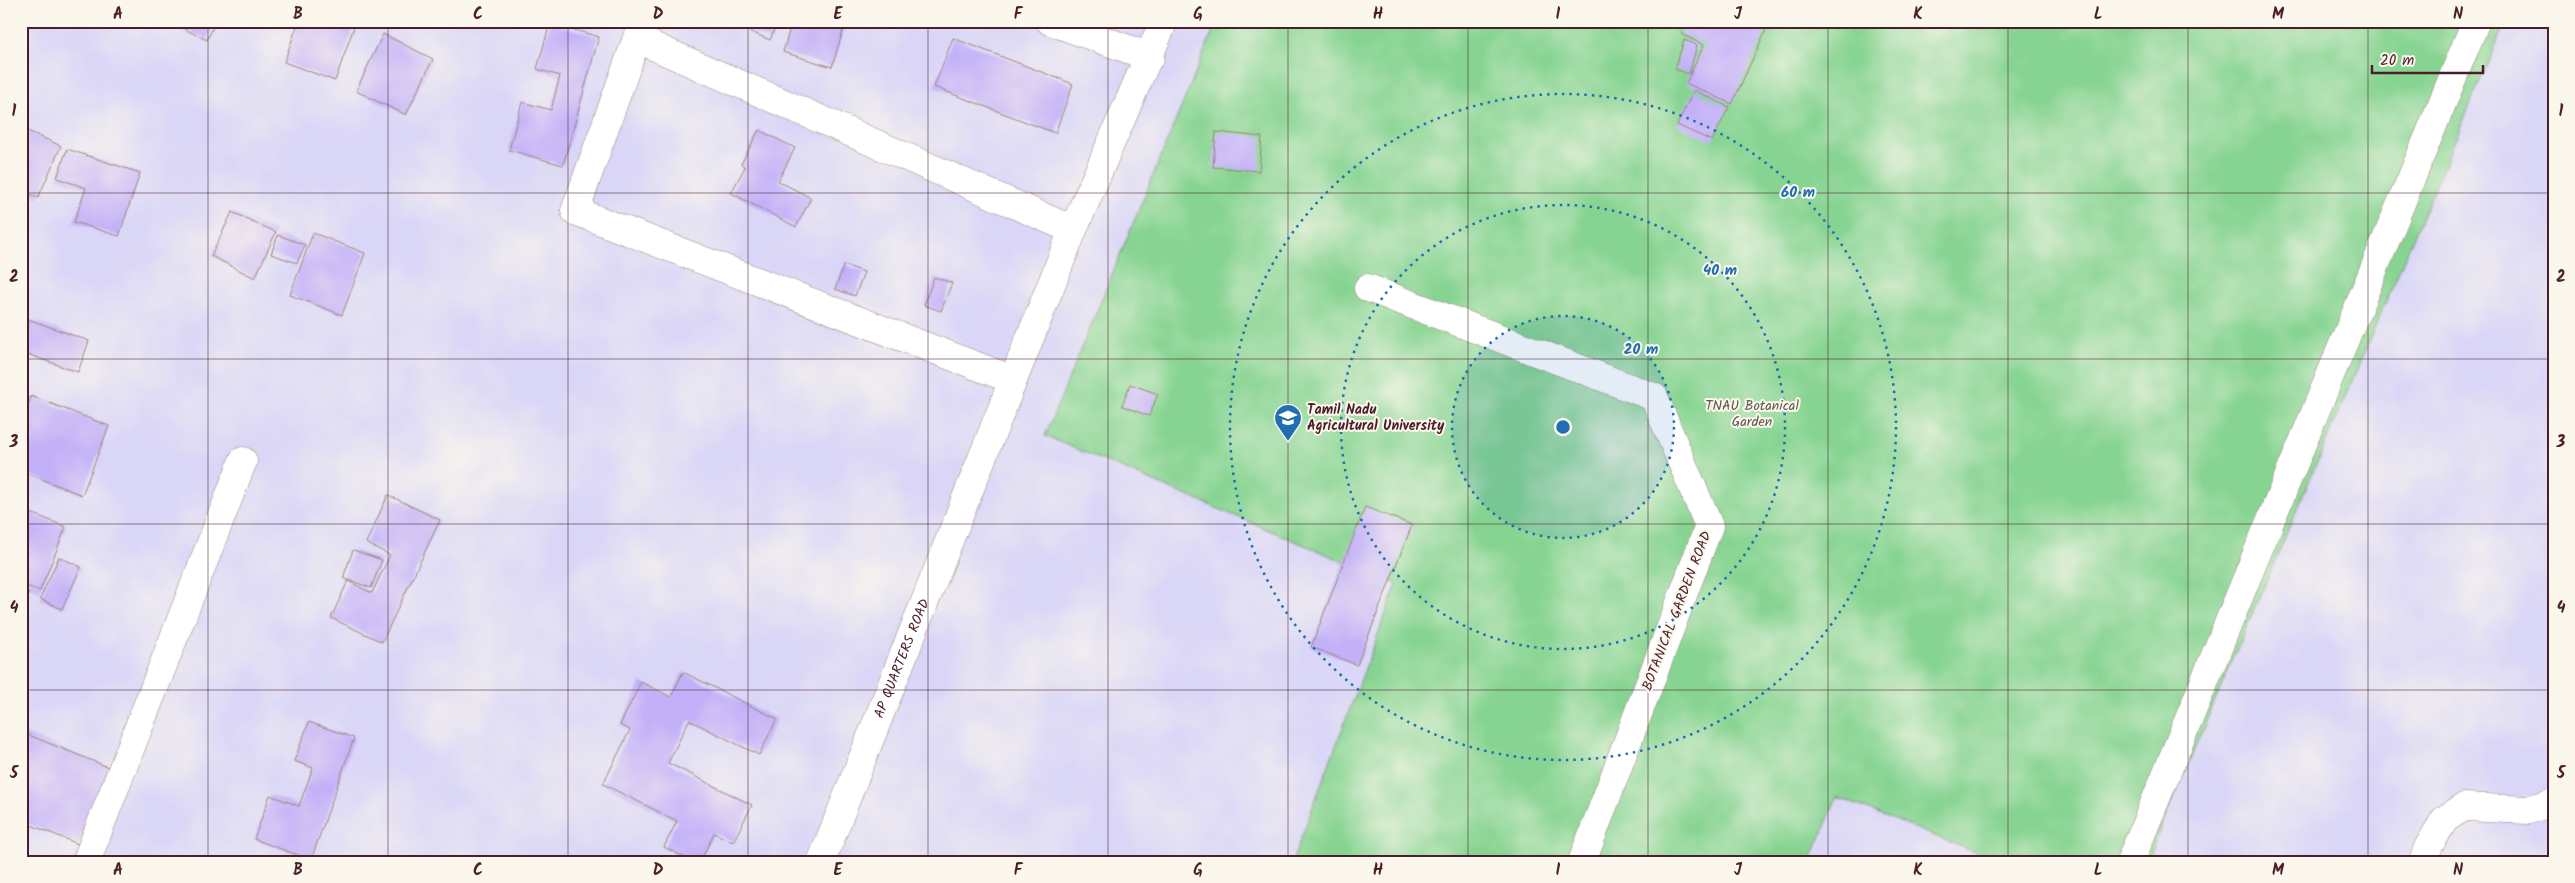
<svg xmlns="http://www.w3.org/2000/svg" width="2575" height="883" viewBox="0 0 2575 883" font-family="Kalam,sans-serif">
<style>
.built{fill:#d9d6f7}
.green{fill:#87d492;stroke:#687a5e}
.building{fill:#c2b0f8}
.lines{fill:none;stroke-linecap:round;stroke-linejoin:round}
.street-casing{stroke:#9a8279;stroke-width:29}
.street{stroke:#fff;stroke-width:28}
.grid{fill:none;stroke:#4a1f2b;stroke-width:1;stroke-opacity:0.55}
.ring{fill:none;stroke:#1f6fb2;stroke-width:2.5;stroke-dasharray:2.5 5}
.labels{text-anchor:middle;dominant-baseline:central;stroke-width:4;stroke-linejoin:round;paint-order:stroke}
.park-label{font-size:14px;fill:#5c554a;stroke:#fbf7ec}
.poi-label{font-size:14px;font-weight:bold;fill:#4a1f2b;stroke:#fbf7ec;text-anchor:start}
.street-label{font-size:14px;fill:#4a1f2b;stroke:#fbf7ec}
.centre{fill:#1f6fb2;stroke:#fbf7ec;stroke-width:2.5}
.ring-label{font-size:15px;text-anchor:middle;font-weight:bold;fill:#1f6fb2;stroke:#fbf7ec;stroke-width:4;stroke-linejoin:round;paint-order:stroke}
.neatline{fill:none;stroke:#4a1f2b;stroke-width:2}
.grid-label{font-size:16px;text-anchor:middle;font-weight:bold;fill:#4a1f2b}
</style>
<rect width="100%" height="100%" fill="#fbf7ec"/>
<filter id="ink" filterUnits="userSpaceOnUse"><feTurbulence type="fractalNoise" baseFrequency=".02" numOctaves="2"/><feDisplacementMap in="SourceGraphic" scale="10" xChannelSelector="R" yChannelSelector="G"/><feConvolveMatrix kernelMatrix="1 2 1 2 8 2 1 2 1" color-interpolation-filters="sRGB"/></filter>
<filter id="wash" filterUnits="userSpaceOnUse"><feTurbulence type="fractalNoise" baseFrequency=".0096" numOctaves="4" result="noise"/><feDisplacementMap in="SourceGraphic" scale="20" xChannelSelector="R" yChannelSelector="G"/><feGaussianBlur stdDeviation="1.12" result="paint"/><feColorMatrix in="noise" values="0 0 0 0 0 0 0 0 0 0 0 0 0 0 0 0 0 1.4 0 .05"/><feComposite in="paint" operator="in"/></filter>
<g filter="url(#wash)">
<rect width="100%" height="100%" fill="#ebe5c7"/>
<!-- built -->
<path class="built" d="M21,21h2533v841h-2533z"/>
<!-- green -->
<path class="green" d="M1217,21h1289l-360,841h-147l-162,-65 -27,65h-518l105,-278 -352,-148z"/>
<g id="blocks">
<!-- building -->
<path class="building" d="M168,21h48l-9,19z
M299,21h57l-21,60 -51,-19z
M725,21h53l-8,19z
M792,21h54l-14,46 -49,-15z
M1687,21h83l-38,83 -46,-21 18,-38 -23,-11z
M550,23l49,14 -36,128 -54,-15 13,-48 29,8 9,-34 -23,-7z
M383,34l50,25 -27,56 -50,-24z
M953,38l120,46 -18,49 -121,-46z
M1684,40l13,5 -8,29 -14,-5z
M1694,90l35,17 -17,34 -35,-16z
M21,128l40,18 -23,52 -17,-8z
M759,130l36,18 -17,33 33,17 -15,29 -65,-34 14,-26 -4,-3z
M1216,132l46,5 -3,34 -46,-4z
M67,149l73,24 -21,63 -45,-14 12,-34 -29,-10z
M232,212l44,20 -21,46 -44,-22z
M313,233l52,20 -23,62 -52,-20z
M278,235l27,10 -8,18 -26,-9z
M844,265l20,7 -9,24 -20,-7z
M934,277l18,6 -11,28 -17,-6z
M28,319l61,22 -11,31 -57,-20v-15z
M1130,384l28,10 -9,22 -27,-10z
M31,396l78,30 -27,69 -61,-24v-62l5,2z
M388,495l52,25 -58,122 -51,-24 17,-37 24,12 18,-38 -24,-12z
M1365,507l47,18 -55,140 -46,-18z
M21,509l45,18 -26,64 -19,-7z
M353,550l29,10 -11,28 -28,-10z
M59,557l22,10 -19,42 -22,-10z
M21,590l8,3 -8,18z
M683,672l94,47 -18,36 -70,-35 -21,43 84,42 -19,37 -19,-9 -14,29h-7l-29,-15 13,-26 -74,-37 27,-54 -10,-5 21,-43 30,15z
M309,722l45,16 -43,122 -57,-21 16,-44 29,11 14,-38 -19,-7z
M21,732l92,37 -30,77 -62,-25z"/>
</g>
</g>
<g filter="url(#ink)">
<use href="#blocks" fill-opacity="0" stroke="#9a8279" stroke-width="1"/>
<g class="lines">
<defs>
<g id="street">
<path d="M643,21l-68,190 438,169"/>
<path d="M1050,21l100,36"/>
<path d="M637,39l436,191"/>
<path d="M1368,288l286,109 55,129 -127,336"/>
<path d="M86,862l157,-401"/>
<path id="s1" d="M821,862l252,-632 91,-209"/>
<path d="M2130,862l346,-841"/>
<path d="M2423,862l5,-15 17,-28 19,-12 64,3 26,-8"/>
</g>
</defs>
<!-- street casing -->
<use href="#street" class="street-casing"/>
<!-- street -->
<use href="#street" class="street"/>
</g>
</g>
<!-- grid -->
<path class="grid" d="M208,21v841M388,21v841M568,21v841M748,21v841M928,21v841M1108,21v841M1288,21v841M1468,21v841M1648,21v841M1828,21v841M2008,21v841M2188,21v841M2368,21v841M21,193h2533M21,359h2533M21,524h2533M21,690h2533"/>
<!-- distance rings -->
<circle cx="1563" cy="427" r="111" fill="#1f6fb2" fill-opacity=".12"/>
<g class="ring">
<circle cx="1563" cy="427" r="111"/>
<circle cx="1563" cy="427" r="222"/>
<circle cx="1563" cy="427" r="333"/>
</g>
<!-- icons -->
<defs>
<symbol id="university-pin" viewBox="-11 -11 22 30"><path d="M0 17L-7.5 6A9.5 9.5 0 1 1 7.5 6Z" fill="#1f6fb2" stroke="#fbf7ec"/><path d="M0-5L7-2L0 1L-7-2ZM-4 1L0 2.5L4 1V4Q0 6-4 4Z" fill="#fff"/></symbol>
</defs>
<g fill-rule="evenodd">
<use href="#university-pin" x="1272" y="402" width="32" height="43"/>
</g>
<g class="labels">
<!-- park labels -->
<g class="park-label">
<text x="1752" y="406">TNAU Botanical<tspan x="1752" dy="16">Garden</tspan></text>
</g>
<!-- poi labels -->
<g class="poi-label">
<text x="1307" y="410">Tamil Nadu<tspan x="1307" dy="16">Agricultural University</tspan></text>
</g>
<!-- street labels -->
<g class="street-label">
<text transform="translate(1677 611) rotate(-69)">BOTANICAL GARDEN ROAD</text>
<text stroke="none"><textPath href="#s1" startOffset="219">AP QUARTERS ROAD</textPath></text>
</g>
</g>
<circle cx="1563" cy="427" r="8" class="centre"/>
<g class="ring-label">
<text x="1798" y="197">60 m</text>
<text x="1720" y="275">40 m</text>
<text x="1641" y="354">20 m</text>
</g>
<!-- margin -->
<rect width="2575" height="883" fill="none" stroke="#fbf7ec" stroke-width="55"/>
<!-- scale -->
<path d="M2372 65v8h111v-8" fill="none" stroke="#4a1f2b" stroke-width="2.5"/>
<text x="2380" y="65" font-size="15" fill="#4a1f2b" stroke="#fbf7ec" stroke-width="4" paint-order="stroke">20 m</text>
<rect x="28" y="28" width="2520" height="828" class="neatline"/>
<g class="grid-label">
<text x="118" y="19">A</text>
<text x="298" y="19">B</text>
<text x="478" y="19">C</text>
<text x="658" y="19">D</text>
<text x="838" y="19">E</text>
<text x="1018" y="19">F</text>
<text x="1198" y="19">G</text>
<text x="1378" y="19">H</text>
<text x="1558" y="19">I</text>
<text x="1738" y="19">J</text>
<text x="1918" y="19">K</text>
<text x="2098" y="19">L</text>
<text x="2278" y="19">M</text>
<text x="2458" y="19">N</text>
<text x="14" y="116">1</text>
<text x="2561" y="116">1</text>
<text x="14" y="282">2</text>
<text x="2561" y="282">2</text>
<text x="14" y="447">3</text>
<text x="2561" y="447">3</text>
<text x="14" y="613">4</text>
<text x="2561" y="613">4</text>
<text x="14" y="778">5</text>
<text x="2561" y="778">5</text>
<text x="118" y="875">A</text>
<text x="298" y="875">B</text>
<text x="478" y="875">C</text>
<text x="658" y="875">D</text>
<text x="838" y="875">E</text>
<text x="1018" y="875">F</text>
<text x="1198" y="875">G</text>
<text x="1378" y="875">H</text>
<text x="1558" y="875">I</text>
<text x="1738" y="875">J</text>
<text x="1918" y="875">K</text>
<text x="2098" y="875">L</text>
<text x="2278" y="875">M</text>
<text x="2458" y="875">N</text>
</g>
</svg>
